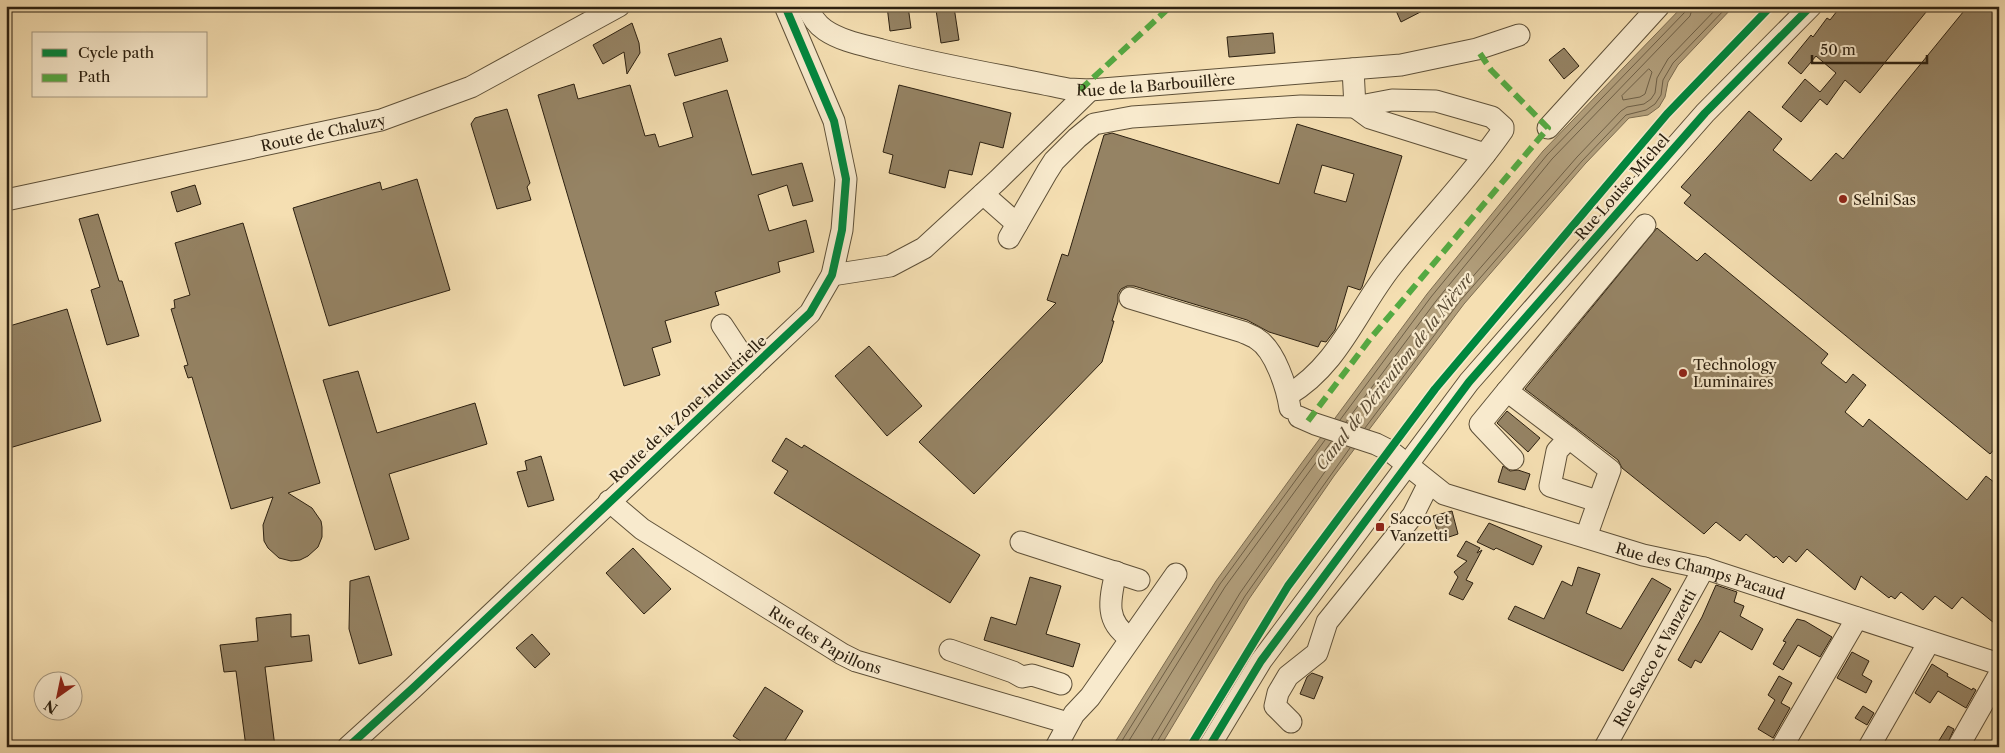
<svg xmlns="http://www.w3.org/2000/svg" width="2005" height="753" viewBox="0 0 2005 753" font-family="'Libre Caslon Text',serif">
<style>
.water{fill:#b19e7b;stroke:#7c6c50}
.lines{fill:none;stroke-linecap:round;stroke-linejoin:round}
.shore{stroke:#6e5f46;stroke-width:1}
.building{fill:#958364;stroke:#2c2010;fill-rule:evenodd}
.minor-casing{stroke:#5e5038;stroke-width:23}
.minor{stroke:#f8eacd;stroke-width:21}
.quiet{stroke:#54aa42;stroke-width:6;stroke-dasharray:12 6;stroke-linecap:butt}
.cycleway-casing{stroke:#f8eacd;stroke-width:11}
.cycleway{stroke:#00873e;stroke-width:8}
.poi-dot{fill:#8f2418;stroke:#f8eacd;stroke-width:2}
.labels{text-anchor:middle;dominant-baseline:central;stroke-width:4.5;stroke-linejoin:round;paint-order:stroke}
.street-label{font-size:15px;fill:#2c2010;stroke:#f8eacd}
.poi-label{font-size:15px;fill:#2c2010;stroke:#f8eacd;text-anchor:start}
.water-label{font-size:16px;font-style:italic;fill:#5b4c35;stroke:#f8eacd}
</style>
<rect width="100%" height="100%" fill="#f5dfb2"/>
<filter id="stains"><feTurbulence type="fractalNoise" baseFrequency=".004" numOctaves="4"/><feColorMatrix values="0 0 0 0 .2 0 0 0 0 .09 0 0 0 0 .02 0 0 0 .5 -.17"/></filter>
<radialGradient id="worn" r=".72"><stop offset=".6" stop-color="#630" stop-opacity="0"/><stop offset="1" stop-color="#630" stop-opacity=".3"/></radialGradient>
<!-- water -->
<path class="water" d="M1683,6h51l-56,59 -10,17 -3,15 -6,10 -11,8 -19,3 -44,46 -121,140 -130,172 -85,123 -89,148h-48l104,-166 85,-117 126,-170 116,-143z"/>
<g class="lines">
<!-- shore -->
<path class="shore" d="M1649,69l3,3 -7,22 -5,3 -17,3 -1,-4z
M1340,420l91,-123 116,-142 138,-143 1,-6
M1346,422l90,-121 116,-142 138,-143 3,-10
M1358,426l97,-129 122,-140 44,-46 6,-4 17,-3 7,-5 4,-6 2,-15 11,-19 51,-53
M1365,428l95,-127 122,-140 44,-46 20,-5 9,-6 6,-9 2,-15 10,-17 55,-57
M1118,747l102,-163 105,-144
M1125,747l100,-160 106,-145
M1150,747l2,-8 88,-146 103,-147
M1157,747v-5l88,-146 105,-148"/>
</g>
<!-- building -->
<path class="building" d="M887,6h21l3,22 -21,3z
M1394,6h38l-31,16z
M1841,6h90l-71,87 -15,-13 -18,25 -7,-6 -19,23 -19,-15 23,-28 15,13 16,-19 -20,-17 -15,18 -13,-11 23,-28 2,2 14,-19 3,2z
M1968,6h31v438l-9,10 -306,-251 7,-8 -10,-8 68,-76 33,28 -9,11 38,31 25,-28 7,6z
M954,7l5,33 -18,3 -5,-33z
M632,23l7,20 1,10 -13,21 -3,-22 -21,12 -10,-19z
M1273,33l2,20 -46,4 -2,-20z
M721,38l7,23 -53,15 -7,-22z
M1564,48l15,18 -15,13 -15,-19z
M574,84l4,15 52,-14 15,51 10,-2 4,13 34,-10 -10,-34 44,-13 25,85 50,-12 11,38 -20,5 -6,-21 -29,10 11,36 37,-11 8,32 -36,10 2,10 -65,20 4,13 -54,16 6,21 -19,6 8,27 -36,11 -86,-291z
M899,85l112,28 -8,35 -23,-6 -8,33 -23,-5 -4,18 -56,-15 4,-18 -10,-3z
M507,109l23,74 -3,4 4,13 -34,9 -26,-85 4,-6z
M1297,124l105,32 -40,131 -2,3 -12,-4 -13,44 -9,12 -5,-1 -3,6 -49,-15 -22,-12 -113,-34h-7l-6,3 -3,5v8l-6,19h2l-12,41 -128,132 -55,-52 137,-139 -9,-3 15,-46 6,2 36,-121 8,-2 167,51zM1322,165l32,9 -8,28 -32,-9z
M417,179l33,111 -121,36 -36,-118 87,-26 2,8z
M195,185l6,19 -24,8 -6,-20z
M98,214l21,67h3l17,55 -32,9 -16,-55 9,-3 -21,-68z
M243,223l77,260 -32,10 24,15 9,13 1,6v10l-4,10 -10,9 -8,4 -9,1 -12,-3 -11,-10 -4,-7 -1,-16 10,-28 -42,12 -39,-132 -4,1 -4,-12 4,-1 -17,-56 4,-1 -1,-8 16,-5 -15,-52z
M1657,228l40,33 8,-8 123,101 -7,9 25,20 7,-9 13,11 -21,27 18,15 6,-8 98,81 19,-24 13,10v141l-37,-30 -10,12 -17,-13 -12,14 -22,-18 -6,7 -4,-3 -2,2 -28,-22 -6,14 -48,-41 -11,13 -7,-6 -6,7 -7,-7 -2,2 -28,-24 -6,7 -24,-19 -12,12 -82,-66 -4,-8 -93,-71z
M67,309l34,112 -95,28v-122z
M869,346l53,60 -35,30 -52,-60z
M358,371l19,62 98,-30 12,41 -98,30 20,65 -34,11 -52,-170z
M1507,411l33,27 -12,14 -31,-29z
M786,438l16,10 2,-3 176,110 -30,48 -176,-110 14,-22 -16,-10z
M541,456l13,44 -26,7 -11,-35 10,-2 -2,-9z
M1503,466l7,5 8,-1 12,4 -5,16 -27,-8z
M1452,511l6,23 -12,4 -1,-5 -7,1 -5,-18z
M1489,523l53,23 -9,19 -37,-17 -2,2 -17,-8z
M1466,541l14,7 -3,5 5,-3 -16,30 7,3 -10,17 -14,-6 9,-17 -4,-5 13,-11 -10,-5z
M633,548l38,41 -27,25 -38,-41z
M1578,567l22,7 -14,39 35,16 31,-51 19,11 -48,82 -115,-52 7,-13 29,13 18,-38 10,5z
M369,576l23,79 -33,9 -10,-35 1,-48z
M1030,577l31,9 -15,48 34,10 -7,23 -89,-27 7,-23 25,8z
M1716,585l21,7 -3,10 10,4 -4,10 23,13 -11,21 -32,-19 -19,32 -6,-3 -4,8 -13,-8 24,-43z
M291,614v23l18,-2 3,26 -47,6 10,80h-29l-10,-76 -12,1 -4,-27 38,-4 -2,-23z
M1797,619l8,2 27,16 -12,20 -22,-12 -15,25 -10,-6 13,-22 -3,-1z
M532,634l18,20 -15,14 -19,-20z
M1852,652l17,9 -7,14 10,6 -6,12 -29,-15z
M1932,664l16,10 -1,2 25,14 1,-2 3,2 -10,18 -28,-17 -8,12 -15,-10z
M1312,673l11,4 -9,22 -14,-5 7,-17z
M1779,676l13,7 -11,20 9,5 -17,30 -15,-9 17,-29 -7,-5z
M765,687l38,24 -22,36h-31l-17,-11z
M1863,706l11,7 -7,12 -12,-7z
M1948,726l6,3 -8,18h-11z"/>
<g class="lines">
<defs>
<g id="minor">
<path id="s1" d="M807,6c4,10 9,18 18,24 16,11 38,15 57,20 61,16 124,26 186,39l22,1 311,-25 76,-16 42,-14"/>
<path d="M1353,69l2,38 15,11 115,36"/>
<path d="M1548,128l111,-122"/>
<path d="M983,194l34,30"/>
<path id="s2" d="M6,200l375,-80 90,-33 148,-81"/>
<path d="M1009,238l38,-66 7,-11 23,-23 17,-14 38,-7 169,-11 54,1 37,-7 44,1 56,16 11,10v3c-33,48 -75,90 -111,136 -35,44 -53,99 -104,129"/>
<path d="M832,275l58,-9 34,-18 74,-68 92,-90"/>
<path d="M1130,298l113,34c4,2 10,4 14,7 18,11 30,49 33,69"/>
<path d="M722,325l29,44"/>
<path d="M1507,391l-27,33 33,35"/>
<path id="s3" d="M1299,417l16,7 61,20 14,7 54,43 199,61 61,13 295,96"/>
<path d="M1569,438l41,32 -12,33"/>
<path id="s4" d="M609,501l33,28 200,125 14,7 212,62"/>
<path d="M1586,537l12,-34 -4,-3 -44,-14 7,-35 12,-13 -62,-47 138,-166"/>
<path d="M1021,542l118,38"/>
<path d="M1116,572c-6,27 -12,49 14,66"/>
<path d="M950,650l63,22 9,5 10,-2 29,9"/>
<path d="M1291,722l-16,-16 3,-13 10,-17 29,-23 10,-31 86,-107 16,-32"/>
<path d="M348,747l65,-59 397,-375 22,-38 10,-45 4,-51 -12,-58 -49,-115"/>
<path d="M1056,747l18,-33 16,-17 86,-123"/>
<path d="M1209,747l52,-86 208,-279 236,-269 106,-107"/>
<path id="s5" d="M1605,747l99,-179"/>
<path d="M1782,747l75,-129"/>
<path d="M1869,747l60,-105"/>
<path d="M1958,747l41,-72"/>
</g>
</defs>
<!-- minor casing -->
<use href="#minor" class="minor-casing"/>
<!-- minor -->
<use href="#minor" class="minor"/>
<!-- quiet -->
<path class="quiet" d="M1080,90l91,-84
M1308,421l62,-82 178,-211 -57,-58 -14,-21"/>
<defs>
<path id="cycleway" d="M348,747l65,-59 397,-375 22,-38 10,-45 4,-51 -12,-58 -49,-115
M1190,747l98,-161 147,-197 232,-275 104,-108
M1209,747l52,-86 208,-279 236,-269 106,-107"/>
</defs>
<!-- cycleway casing -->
<use href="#cycleway" class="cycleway-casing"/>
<!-- cycleway -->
<use href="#cycleway" class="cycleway"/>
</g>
<!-- markers -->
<g class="poi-dot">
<circle cx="1843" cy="199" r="5"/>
<circle cx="1683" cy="373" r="5"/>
<rect x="1375" y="522" width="10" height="10" rx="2.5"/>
</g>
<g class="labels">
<!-- street labels -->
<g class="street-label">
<text stroke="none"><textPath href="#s1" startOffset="369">Rue de la Barbouillère</textPath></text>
<text stroke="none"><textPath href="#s2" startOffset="324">Route de Chaluzy</textPath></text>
<text transform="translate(1622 187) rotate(-49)">Rue Louise Michel</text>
<text transform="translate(688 409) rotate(-43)">Route de la Zone Industrielle</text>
<text stroke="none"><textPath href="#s3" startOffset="434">Rue des Champs Pacaud</textPath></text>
<text stroke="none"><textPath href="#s4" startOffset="258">Rue des Papillons</textPath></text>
<text stroke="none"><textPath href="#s5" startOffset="102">Rue Sacco et Vanzetti</textPath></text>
</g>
<!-- poi labels -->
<g class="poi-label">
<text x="1853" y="199">Selni Sas</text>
<text x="1693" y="364">Technology<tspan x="1693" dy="17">Luminaires</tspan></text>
<text x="1390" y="518">Sacco et<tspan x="1390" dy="17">Vanzetti</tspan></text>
</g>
<!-- water labels -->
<g class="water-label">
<text transform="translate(1394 371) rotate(-52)">Canal de Dérivation de la Nièvre</text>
</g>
</g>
<!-- margin -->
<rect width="2005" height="753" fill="none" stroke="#f5dfb2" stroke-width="25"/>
<rect x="8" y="8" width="1990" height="738" fill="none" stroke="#2c2010" stroke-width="2.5"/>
<rect x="12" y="12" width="1980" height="728" fill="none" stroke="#2c2010"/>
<!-- legend -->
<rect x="32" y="32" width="175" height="65" fill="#f8eacd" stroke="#a69981"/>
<rect x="42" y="49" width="25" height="8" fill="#00873e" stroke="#a69981"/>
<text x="78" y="58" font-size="15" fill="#2c2010">Cycle path</text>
<rect x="42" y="74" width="25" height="8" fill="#54aa42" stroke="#a69981"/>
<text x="78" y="82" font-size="15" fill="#2c2010">Path</text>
<!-- north arrow -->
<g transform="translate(58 696) rotate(213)"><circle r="24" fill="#f8eacd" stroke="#a69981"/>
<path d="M0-4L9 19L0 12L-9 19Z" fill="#8f2418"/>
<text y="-8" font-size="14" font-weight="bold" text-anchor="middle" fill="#2c2010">N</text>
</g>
<!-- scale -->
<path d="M1812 55v8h115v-8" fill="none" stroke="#2c2010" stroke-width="2.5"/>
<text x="1820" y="55" font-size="15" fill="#2c2010" stroke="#f8eacd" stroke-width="4" paint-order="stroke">50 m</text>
<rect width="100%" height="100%" filter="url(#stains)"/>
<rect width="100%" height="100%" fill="url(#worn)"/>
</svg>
